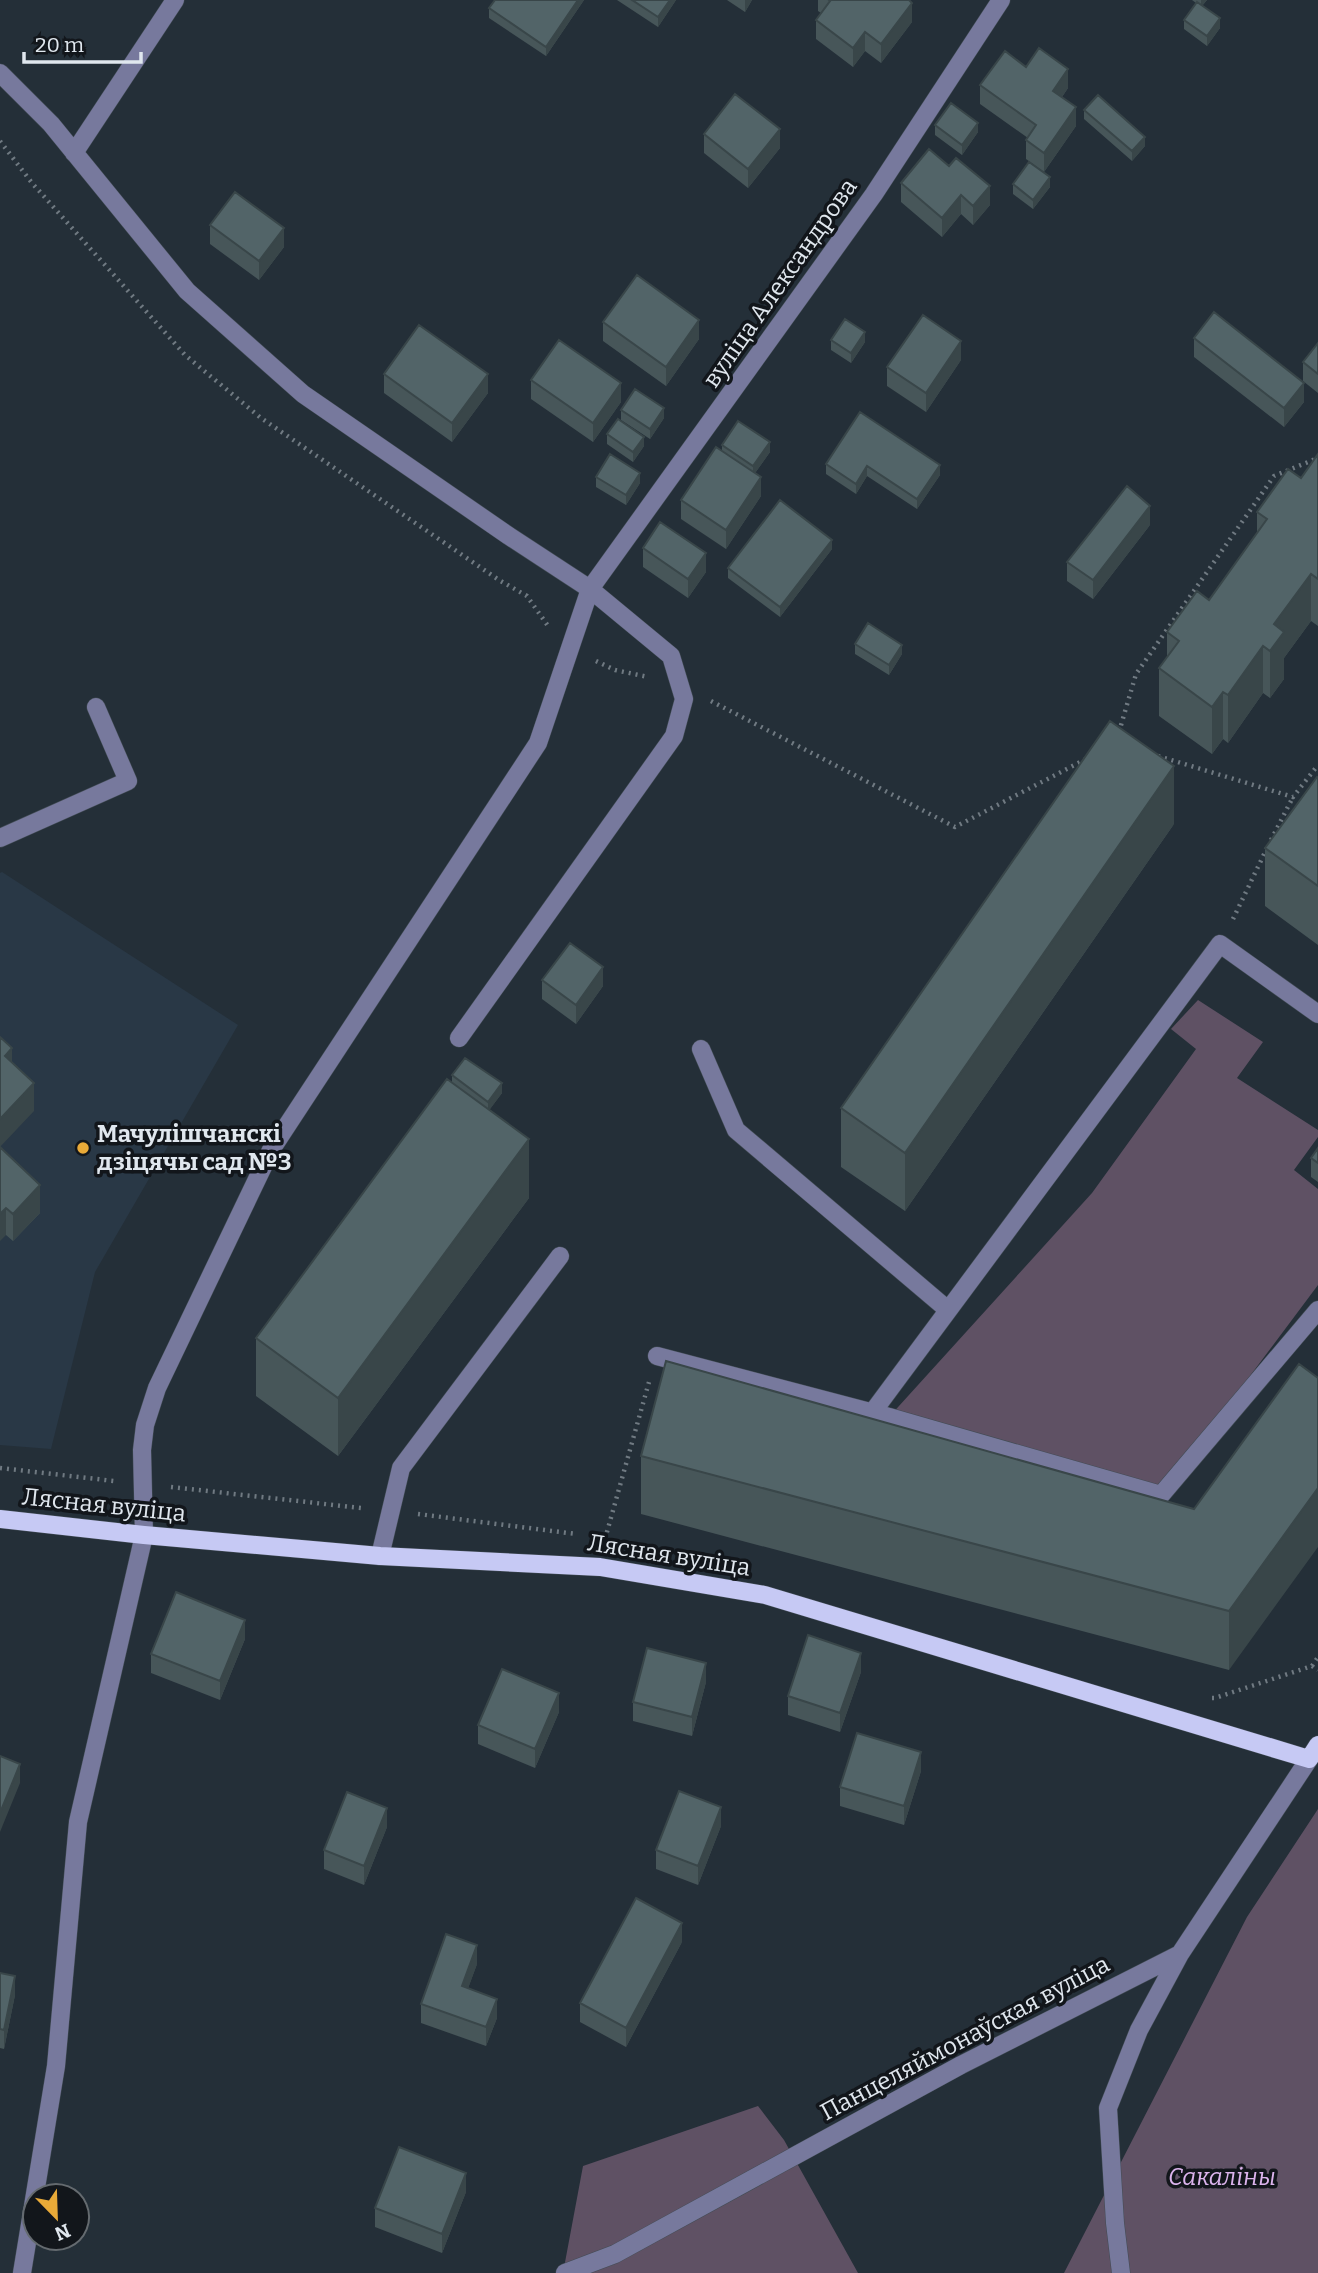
<svg xmlns="http://www.w3.org/2000/svg" width="1318" height="2273" viewBox="0 0 1318 2273" font-family="Bitter,serif">
<style>
.built{fill:#293846}
.green{fill:#5f5164}
.lines{fill:none;stroke-linecap:round;stroke-linejoin:round}
.minor-casing{stroke:#424c55;stroke-width:19}
.major-casing{stroke:#424c55;stroke-width:19}
.path{stroke:#707a82;stroke-width:4.5;stroke-dasharray:2 5;stroke-linecap:butt}
.minor{stroke:#77799d;stroke-width:18}
.major{stroke:#c6c9f4;stroke-width:18}
.wall{fill:#475659}
.shaded-wall{fill:#394649}
.building{fill:#526468;stroke:#394649;stroke-width:2}
.poi-dot{fill:#e9aa38;stroke:#12161b;stroke-width:2.5}
.labels{text-anchor:middle;dominant-baseline:central;stroke-width:7;stroke-linejoin:round;paint-order:stroke}
.street-label{font-size:24px;fill:#e0e7ee;stroke:#12161b}
.poi-label{font-size:24px;font-weight:bold;fill:#e0e7ee;stroke:#12161b;text-anchor:start}
.park-label{font-size:24px;font-style:italic;fill:#dcb4ed;stroke:#12161b}
</style>
<rect width="100%" height="100%" fill="#242f38"/>
<!-- built -->
<path class="built" d="M2,872l236,153 -143,247 -44,177 -51,-4v-572z"/>
<!-- green -->
<path class="green" d="M1198,1000l65,42 -26,36 81,52v7l-24,33 24,19v96l-157,210 -272,-78 203,-224 104,-144 -25,-20z
M1318,1809v464h-254l183,-356z
M758,2106l26,34 74,133h-295l20,-107z"/>
<g class="lines">
<defs>
<path id="minor" d="M0,73l51,51 136,167 116,103 206,142 81,53 81,67 13,43 -10,37 -215,302
M74,153l101,-153
M0,838l128,-57 -32,-74
M701,1049l35,81 212,180
M657,1356l232,61 272,78 157,-185
M872,1413l348,-469 98,70
M380,1556l21,-88 159,-212
M22,2273l34,-207 22,-244 66,-287 -2,-85 3,-25 12,-37 114,-238 267,-407 52,-154 284,-395 127,-194
M565,2273l50,-19 346,-189 219,-111 129,-195
M1121,2273l-6,-50 -7,-115 31,-78 41,-76"/>
<path id="major" d="M0,1519l144,16 236,21 220,11 165,28 544,164 9,-14"/>
</defs>
<!-- minor casing -->
<use href="#minor" class="minor-casing"/>
<!-- major casing -->
<use href="#major" class="major-casing"/>
<!-- path -->
<path class="path" d="M0,141l32,42 153,172 76,63 238,162 28,16 21,30
M596,661l19,9 33,7
M711,701l244,126 133,-69
M1119,732l17,-58 138,-198 44,-18
M1158,756l135,41 25,-32
M1271,840l22,-43
M1233,919l34,-71
M0,1468l114,13
M171,1487l190,21
M418,1514l158,20
M605,1539l44,-157
M1312,1666l6,-9
M1212,1698h3l97,-32 6,4"/>
<!-- minor -->
<use href="#minor" class="minor"/>
<!-- major -->
<use href="#major" class="major"/>
</g>
<!-- wall -->
<path class="wall" d="M495,0h89l-38,56 -57,-38v-10z
M617,0h59l-18,27z
M727,0h25l-7,12z
M818,0h91l3,22 -31,41 -16,-12 -12,16 -37,-28v-19l5,-7 -3,-2z
M1192,0h15l-5,6 18,22 -13,18 -23,-17v-9l12,-17z
M1026,67l42,21 -6,9 14,29 -32,46 -18,-13v-19l2,-2 -48,-34v-19z
M1084,110l61,36 -13,15 -48,-42z
M935,125l43,7 -16,23 -27,-20z
M704,134l76,14 -32,40 -44,-35z
M929,149l61,56 -17,20 -12,-11 -19,23 -41,-35v-19z
M1013,184l37,3 -17,22 -20,-15z
M210,225l74,22 -25,33 -49,-36z
M603,322l96,17 -33,47 -63,-45z
M1194,338l110,64 -20,25 -90,-70z
M831,340l34,2 -14,21 -20,-13z
M1318,343v50l-15,-12v-19z
M961,360l-35,52 -39,-26v-19z
M384,374l104,19 -36,49 -68,-49z
M531,380l90,22 -28,40 -62,-43z
M621,410l43,8 -14,21 -29,-19z
M860,412l80,63 -23,34 -50,-33 -11,18 -30,-20v-10z
M607,434l37,12 -11,16 -26,-18z
M722,445l48,7 -15,21 6,23 -35,53 -45,-30v-19l41,-49z
M1318,454v172l-7,-5 -27,37v21l-14,19 -7,-5 -35,50 -5,-4 -11,15 -53,-38v-48l8,-11v-25l42,-32 48,-66v-22l44,-34z
M596,477l44,6 -14,22 -30,-18z
M1150,525l-57,74 -26,-18v-19z
M643,548l63,24 -18,26 -45,-31z
M832,549l-52,68 -52,-39v-10z
M855,644l47,10 -13,21 -34,-21z
M1318,778v167l-53,-39v-58z
M1174,824l-269,387 -64,-44v-59z
M542,980l61,6 -27,38 -34,-25z
M452,1075l50,18 -13,17 40,88 -191,258 -82,-60v-58l196,-256z
M0,1147l40,66 -27,28 -7,-6z
M1318,1148v34l-7,-5v-19z
M1299,1364l-70,306 -588,-156v-58l553,53z
M245,1639l-25,61 -69,-27v-19z
M861,1672l-21,60 -52,-17v-19z
M706,1682l-14,54 -59,-15v-19z
M559,1712l-24,56 -57,-24v-19z
M921,1771l-17,54 -64,-19v-19z
M721,1826l-23,59 -42,-16v-19z
M387,1827l-23,58 -40,-16v-19z
M682,1942l-56,105 -46,-25v-19z
M477,1964l-9,24 29,30 -11,28 -65,-23v-19z
M0,1973l15,22 -11,54 -4,-1z
M466,2192l-24,61 -67,-26v-19z"/>
<!-- shaded-wall -->
<path class="shaded-wall" d="M578,0h6l-38,56v-9z
M670,0h6l-18,27v-10z
M745,0h7l-7,12z
M1201,0h6l-6,7z
M912,3v19l-31,41v-19z
M1220,18v10l-13,18v-10z
M865,32v19l-12,16v-19z
M1068,69v19l-15,22v-19z
M1076,107v19l-32,46v-19z
M978,123v9l-16,23v-10z
M780,129v19l-32,40v-19z
M1145,137v9l-13,15v-10z
M1050,177v10l-17,22v-9z
M990,186v19l-17,20v-19z
M961,195v19l-19,23v-19z
M284,228v19l-25,33v-19z
M699,320v19l-33,47v-19z
M865,332v10l-14,21v-10z
M961,341v19l-35,52v-19z
M488,374v19l-36,49v-19z
M621,383v19l-28,40v-19z
M1304,383v19l-20,25v-19z
M664,408v10l-14,21v-10z
M644,437v9l-11,16v-10z
M770,442v10l-17,24v-10z
M940,465v10l-23,34v-10z
M867,466v10l-11,18v-10z
M640,473v10l-14,22v-10z
M761,477v19l-35,53v-19z
M1150,506v19l-57,74v-19z
M832,540v9l-52,68v-10z
M706,553v19l-18,26v-19z
M1311,574v47l-27,37v21l-14,19v-47l4,-27z
M902,645v9l-13,21v-10z
M1263,646v47l-35,50v-48z
M1223,692v47l-11,15v-47z
M1174,766v58l-269,387v-58z
M603,967v19l-27,38v-19z
M12,1048v28l-7,-20z
M34,1083v28l-34,36v-28z
M502,1083v10l-14,19v-10z
M529,1139v59l-191,258v-58z
M40,1185v28l-27,28v-27z
M6,1208v27l-6,6v-27z
M1318,1488v59l-89,123v-59z
M245,1620v19l-25,61v-19z
M861,1653v19l-21,60v-19z
M706,1663v19l-14,54v-19z
M559,1693v19l-24,56v-19z
M921,1752v19l-17,54v-19z
M20,1764v19l-20,49v-19z
M721,1807v19l-23,59v-19z
M387,1808v19l-23,58v-19z
M682,1923v19l-56,105v-19z
M477,1945v19l-15,41v-19z
M15,1976v19l-11,54v-19z
M497,1999v19l-11,28v-19z
M466,2173v19l-24,61v-19z"/>
<!-- building -->
<path class="building" d="M495,0h83l-32,47 -57,-39z
M632,0h38l-12,17z
M829,0h80l3,3 -31,41 -16,-12 -12,16 -37,-28 14,-19z
M1197,2l23,16 -13,18 -23,-16z
M1039,48l29,21 -15,22 23,16 -32,46 -18,-13 10,-15 -56,-40 25,-34 21,16z
M735,94l45,35 -32,40 -44,-35z
M1098,95l47,42 -13,14 -48,-41z
M951,103l27,20 -16,22 -27,-20z
M929,149l20,17 7,-8 34,28 -17,20 -12,-11 -19,23 -41,-35z
M1029,162l21,15 -17,23 -20,-16z
M235,192l49,36 -25,33 -49,-36z
M637,275l62,45 -33,47 -63,-45z
M1214,312l90,71 -20,25 -90,-70z
M923,315l38,26 -35,52 -39,-26z
M845,319l20,13 -14,21 -20,-13z
M419,325l69,49 -36,49 -68,-49z
M559,340l62,43 -28,40 -62,-43z
M1318,343v31l-15,-12z
M635,389l29,19 -14,21 -29,-19z
M860,412l80,53 -23,34 -50,-33 -11,18 -30,-20z
M618,419l26,18 -11,15 -26,-18z
M738,421l32,21 -17,24 -31,-21z
M716,447l45,30 -35,53 -45,-30z
M610,454l30,19 -14,22 -30,-18z
M1318,454v125l-7,-5 -37,50 10,8 -14,19 -7,-5 -35,49 -5,-3 -11,15 -53,-39 20,-27 -12,-9 30,-41 12,9 58,-81 -10,-7 31,-43 13,9z
M1127,486l23,20 -57,74 -26,-18z
M780,500l52,40 -52,67 -52,-39z
M660,522l46,31 -18,26 -45,-31z
M868,623l34,22 -13,20 -34,-21z
M1110,721l64,45 -269,387 -64,-45z
M1317,777l1,1v108l-53,-38z
M570,943l33,24 -27,38 -34,-25z
M0,1037l12,11 -7,8 29,27 -34,36z
M465,1058l37,25 -14,19 -36,-27z
M447,1079l82,60 -191,259 -82,-60z
M0,1147l40,38 -27,29 -7,-6 -6,6z
M1318,1148v15l-7,-5z
M666,1361l528,148 105,-145 19,14v110l-89,123 -588,-155z
M176,1592l69,28 -25,61 -69,-27z
M808,1635l53,18 -21,60 -52,-17z
M647,1648l59,15 -14,54 -59,-15z
M502,1669l57,24 -24,56 -57,-24z
M857,1733l64,19 -17,54 -64,-19z
M0,1756l20,8 -20,49z
M679,1791l42,16 -23,59 -42,-16z
M347,1792l40,16 -23,58 -40,-16z
M636,1898l46,25 -56,105 -46,-25z
M446,1934l31,11 -15,41 35,13 -11,28 -65,-23z
M0,1973l15,3 -11,54 -4,-1z
M399,2147l67,26 -24,61 -67,-26z"/>
<!-- markers -->
<circle class="poi-dot" cx="83" cy="1148" r="7"/>
<g class="labels">
<!-- street labels -->
<g class="street-label">
<text transform="translate(780 283) rotate(-55)">вуліца Александрова</text>
<text transform="translate(104 1505) rotate(6)">Лясная вуліца</text>
<text transform="translate(669 1555) rotate(9)">Лясная вуліца</text>
<text transform="translate(965 2038) rotate(-28)">Панцеляймонаўская вуліца</text>
</g>
<!-- poi labels -->
<g class="poi-label">
<text x="97" y="1134">Мачулішчанскі<tspan x="97" dy="28">дзіцячы сад №3</tspan></text>
</g>
<!-- park labels -->
<g class="park-label">
<text x="1222" y="2177">Сакаліны</text>
</g>
</g>
<!-- north arrow -->
<g transform="translate(56 2217) rotate(157)"><circle r="33" fill="#12161b" stroke="#646a6f" stroke-width="2"/>
<path d="M0-5L12 26L0 18L-12 26Z" fill="#e9aa38"/>
<text y="-10" font-size="19" font-weight="bold" text-anchor="middle" fill="#e0e7ee">N</text>
</g>
<!-- scale -->
<path d="M24 52v10h117v-10" fill="none" stroke="#e0e7ee" stroke-width="3.5"/>
<text x="35" y="52" font-size="21" fill="#e0e7ee" stroke="#12161b" stroke-width="5" paint-order="stroke">20 m</text>
</svg>
